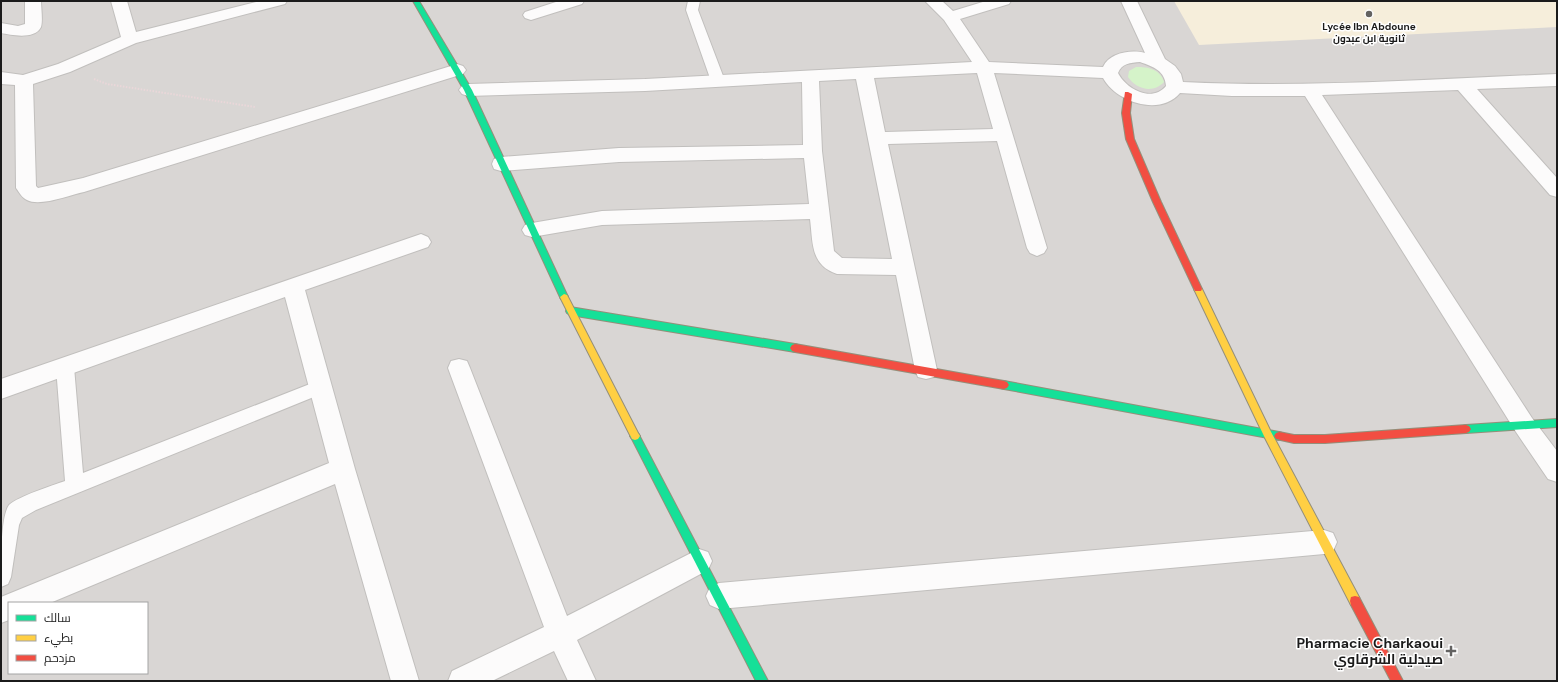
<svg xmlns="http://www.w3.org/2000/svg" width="1558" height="682" viewBox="0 0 1558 682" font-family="'DM Sans',Cairo,sans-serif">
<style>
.residential{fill:#d9d6d4;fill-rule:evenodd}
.education{fill:#f6eedb}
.park{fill:#d5f3c9}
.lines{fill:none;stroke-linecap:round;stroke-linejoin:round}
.lane-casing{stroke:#c1bfbd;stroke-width:2}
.street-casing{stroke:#c1bfbd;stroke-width:2}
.fast-casing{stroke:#948f7a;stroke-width:2}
.slow-casing{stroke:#948f7a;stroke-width:2}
.jam-casing{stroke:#948f7a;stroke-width:2}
.path{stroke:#ead7d9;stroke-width:2;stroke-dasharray:1.5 1.5;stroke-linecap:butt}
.lane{fill:#fcfbfb;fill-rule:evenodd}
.street{fill:#fcfbfb;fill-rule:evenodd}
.fast{fill:#16e098;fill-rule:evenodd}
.slow{fill:#ffcf43;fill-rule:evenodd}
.jam{fill:#f24e42;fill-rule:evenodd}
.poi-dot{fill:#636261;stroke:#fff;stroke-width:1.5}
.labels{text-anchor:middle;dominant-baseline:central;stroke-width:3;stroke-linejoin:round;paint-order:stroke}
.far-poi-label{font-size:10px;font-weight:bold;fill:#1b1b1b;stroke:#fff}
.near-poi-label{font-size:14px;font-weight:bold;fill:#1b1b1b;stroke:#fff;text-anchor:end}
</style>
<rect width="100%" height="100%" fill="#eae6e2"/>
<!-- residential -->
<path class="residential" d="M1,1h1556v680h-1556zM9,603h138v70h-138z"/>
<!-- education -->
<path class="education" d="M1174,1h383v26l-358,18z"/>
<!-- park -->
<path class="park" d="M1136,67c12,0 24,2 28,15 -11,12 -28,7 -36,-5l1,-6z"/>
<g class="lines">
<defs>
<path id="lane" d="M688,1h12l-2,9 27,71 -2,3 -5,1 -5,-1 -2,-3 -25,-71z
M65,360l6,2 3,5 9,106 237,-93 6,2 3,5 -3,5 -290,118 -14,8 -3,7 -8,52 -3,7 -7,3c0,-18 -1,-70 8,-82 10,-9 42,-19 56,-24l-9,-114 3,-5z"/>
<path id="street" d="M25,1h16c0,7 2,19 0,26 -6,13 -30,8 -40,6v-10l17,3 7,-2z
M111,1h16l9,31 124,-31h27l-2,3 -149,39 -66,29 -37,12 3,102 2,2 45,-10 368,-112 6,-2 6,2 3,4 -3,4 -379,118c-14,3 -44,15 -57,8 -5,-2 -8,-8 -11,-12l-1,-103 -14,-1v-12l22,3 35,-11 63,-27z
M559,1h25l-2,3 -51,16 -6,-2 -2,-3 2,-3z
M925,1h17l11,10 33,-10h25l-2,3 -49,15 29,43 114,5c6,-14 28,-18 42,-14l-24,-52h16l28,58 10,7 6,8 2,8c125,6 249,-3 374,-8v12l-80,3 80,89v19l-7,-2 -92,-105 -136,5 210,323 25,33v31l-9,-3 -32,-47 -211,-336h-73l-52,-3c-20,24 -64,9 -77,-15l-109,-5 53,175 -3,5 -7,3 -7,-3 -3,-5 -30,-107 -109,3 49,226 -3,7 -8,2 -8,-2 -3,-7 -19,-95 -59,-1c-27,-9 -24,-32 -27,-55l-208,6 -70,12 -7,-2 -3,-5 3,-5 7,-2 70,-12 207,-7 -5,-46 -185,4 -118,9 -7,-2 -2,-5 2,-5 7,-2 118,-9 184,-3 -1,-63 -157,9 -177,5 -6,-2 -3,-4 3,-4 6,-2 177,-5 327,-17 -28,-42zM1140,62c14,5 25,9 26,24 -14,17 -40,3 -48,-13 4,-10 12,-10 22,-11zM977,73l16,56 -108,3 -11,-54zM856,79l36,180 -50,-1 -8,-7 -12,-100 -3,-70z
M421,234l7,3 3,5 -3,5 -123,43 50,179 64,212h-28l-56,-197 -285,119h-41v17l-8,3v-26l328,-134 -44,-166 -284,102v-20z
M459,359l8,2 3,7 97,248 132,-67 9,3 4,9 -4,9 -131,70 19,41h-28l-14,-30 -62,30h-44l4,-10 92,-44 -96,-259 3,-7z
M1324,530l9,3 4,9 -4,9 -9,3 -605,55 -9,-4 -4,-9 4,-9 9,-4z"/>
<path id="fast" d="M413,1h6l53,89 96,207 -1,2h-6l-1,-2 -96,-207z
M570,307l225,37 3,1 2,3 -2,3 -3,1 -225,-37 -3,-2 -1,-2 1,-2z
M1004,381l275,51 3,1 2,3 -2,3 -3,1 -275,-51 -3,-1 -2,-3 2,-3z
M1557,419v8l-91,6 -3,-1 -2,-3 2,-3 3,-1z
M635,432l3,1 130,248h-12l-124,-242 -2,-3 2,-3z"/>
<path id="slow" d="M1198,286l4,3 68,141 89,167 1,4 -1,4 -4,1 -4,-1 -87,-169 -70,-147z
M564,294l3,1 71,138 2,3 -2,3 -3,1 -3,-1 -72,-142z"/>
<path id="jam" d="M1125,92h3l4,2 -2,19 4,26 27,63 41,87 -1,2h-6l-1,-2 -41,-87 -27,-63 -4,-26z
M795,344l209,37 3,1 2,3 -2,3 -3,1 -209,-37 -3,-1 -2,-3 2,-3z
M1466,425l3,1 2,3 -2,3 -3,1 -141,10h-31l-18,-4 -2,-3 2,-3 3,-1 15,3h31z
M1355,596l4,1 44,84h-12l-40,-76 -1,-4 1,-4z"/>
</defs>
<!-- lane casing -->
<use href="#lane" class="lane-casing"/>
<!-- street casing -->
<use href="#street" class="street-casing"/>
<!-- fast casing -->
<use href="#fast" class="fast-casing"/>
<!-- slow casing -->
<use href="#slow" class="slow-casing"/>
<!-- jam casing -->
<use href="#jam" class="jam-casing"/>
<!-- path -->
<path class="path" d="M94,79l13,5 148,23"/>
<!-- lane -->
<use href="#lane" class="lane"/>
<!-- street -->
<use href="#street" class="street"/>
<!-- fast -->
<use href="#fast" class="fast"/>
<!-- slow -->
<use href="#slow" class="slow"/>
<!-- jam -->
<use href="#jam" class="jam"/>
</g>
<!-- markers -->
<g class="poi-dot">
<circle cx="1369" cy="14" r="4"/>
<path d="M1449 645h4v4h4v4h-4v4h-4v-4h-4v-4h4z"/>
</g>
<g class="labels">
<!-- far-poi labels -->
<g class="far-poi-label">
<text x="1369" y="26">Lycée Ibn Abdoune<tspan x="1369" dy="12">ثانوية ابن عبدون</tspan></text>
</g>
<!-- near-poi labels -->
<g class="near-poi-label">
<text x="1443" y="643">Pharmacie Charkaoui<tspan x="1443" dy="16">صيدلية الشرقاوي</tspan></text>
</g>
</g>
<!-- border -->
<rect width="1558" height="682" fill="none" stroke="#1b1b1b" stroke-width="4"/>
<!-- legend -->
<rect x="8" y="602" width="140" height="72" fill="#ffffff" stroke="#a4a4a4"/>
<rect x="16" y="615" width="20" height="6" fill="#16e098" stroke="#a4a4a4"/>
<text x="44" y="622" font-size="12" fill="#1b1b1b">سالك</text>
<rect x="16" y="635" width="20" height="6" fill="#ffcf43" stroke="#a4a4a4"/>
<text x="44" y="642" font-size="12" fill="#1b1b1b">بطيء</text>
<rect x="16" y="655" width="20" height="6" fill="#f24e42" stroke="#a4a4a4"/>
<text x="44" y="662" font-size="12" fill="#1b1b1b">مزدحم</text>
</svg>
